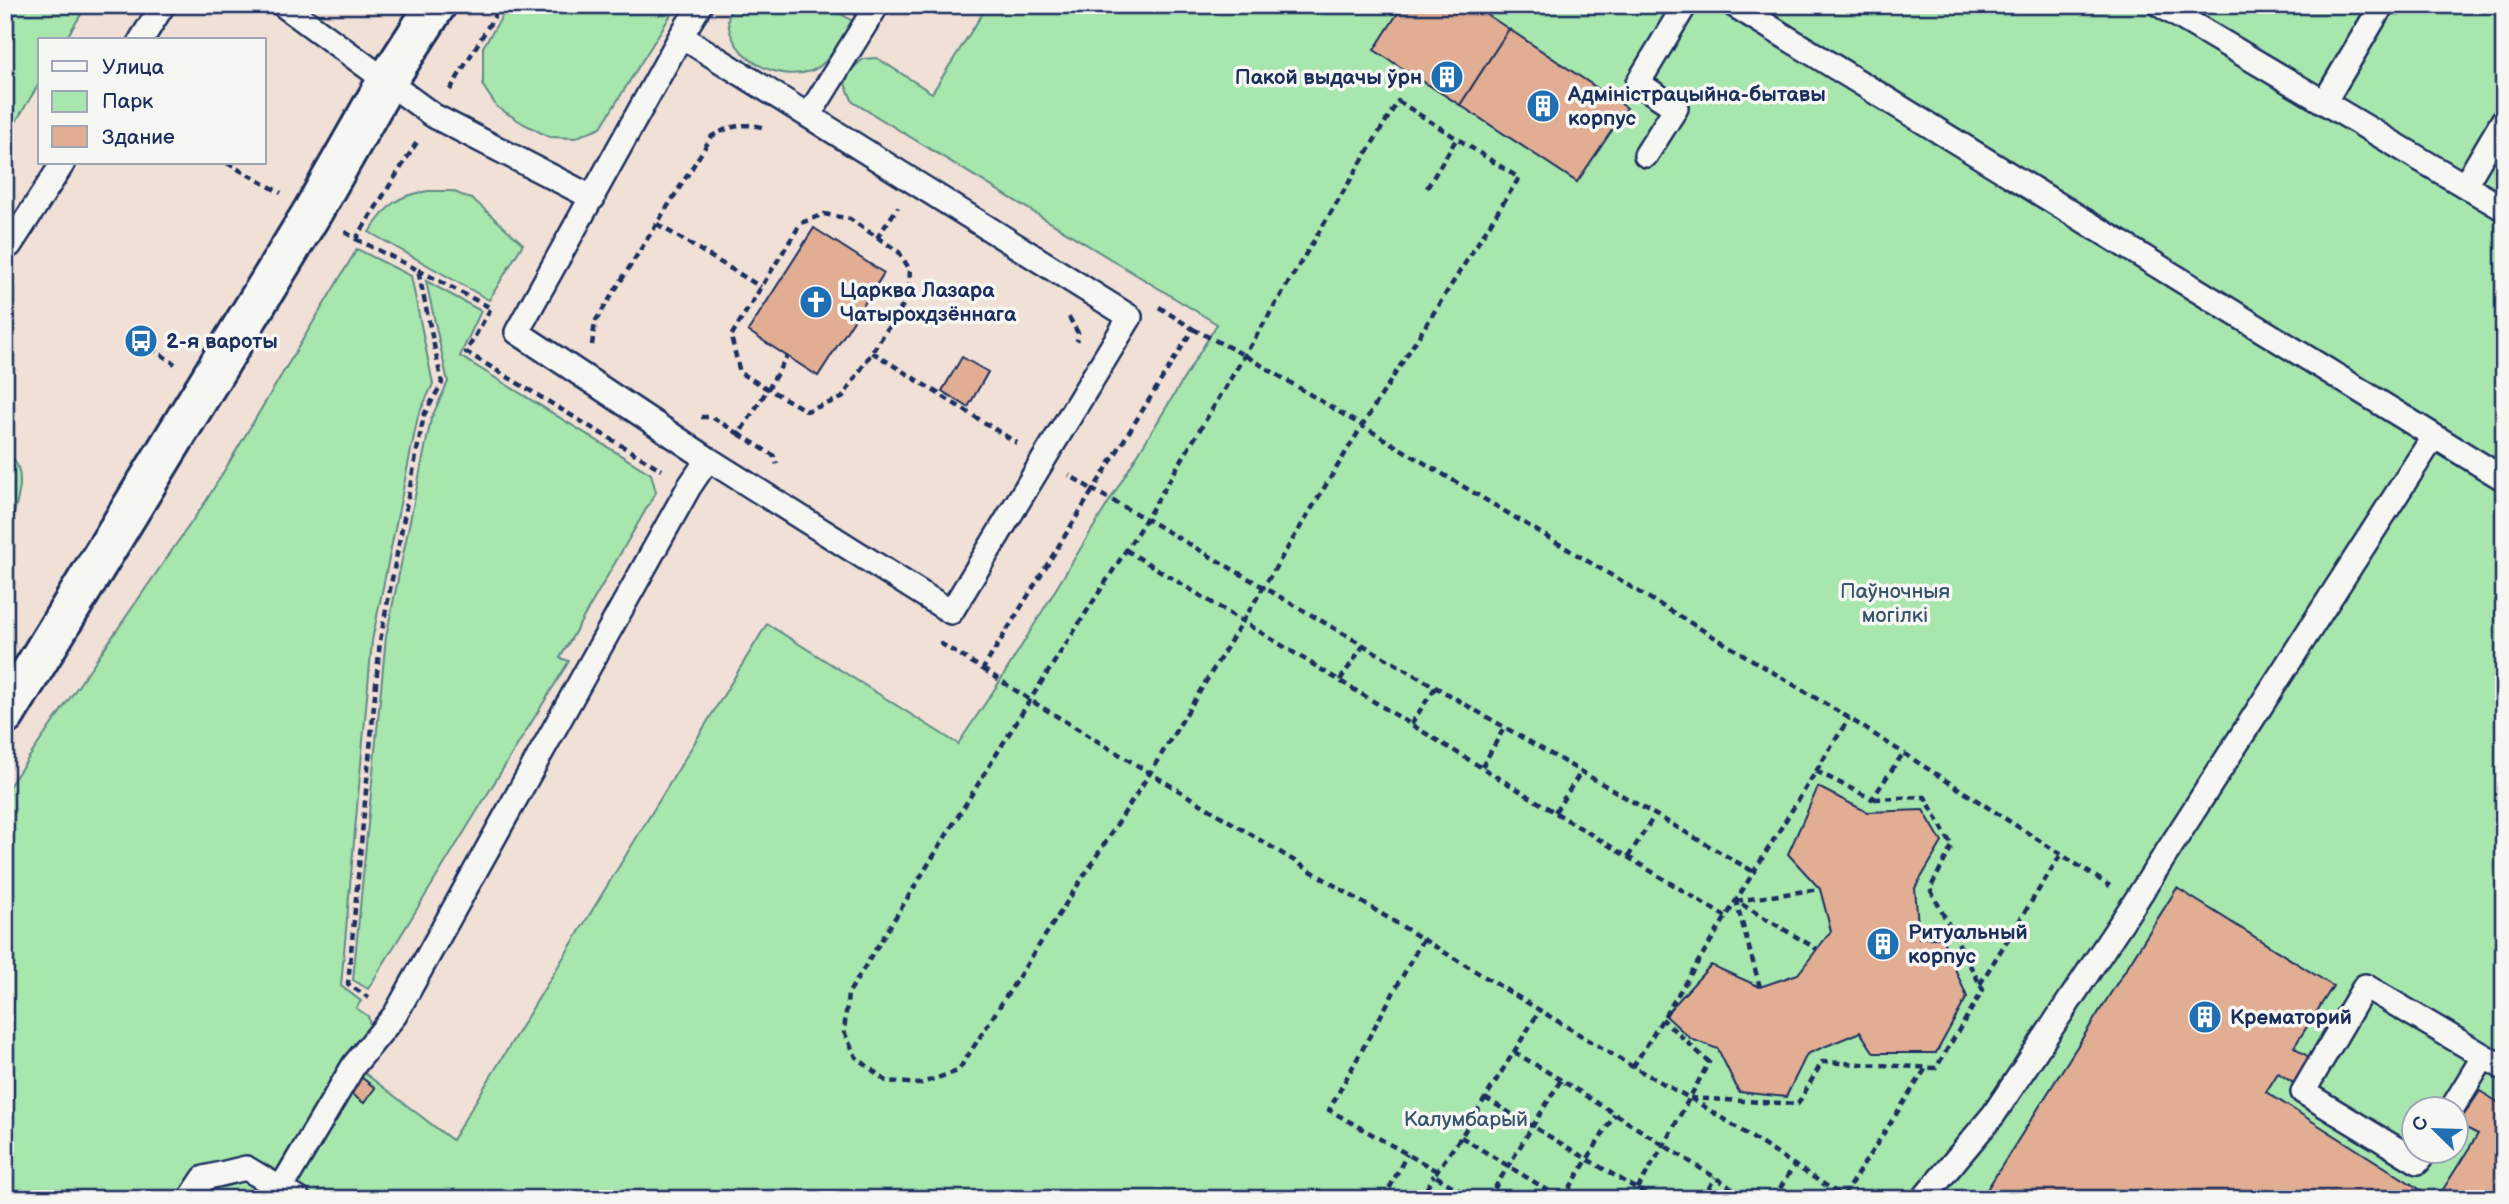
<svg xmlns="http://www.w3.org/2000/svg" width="2509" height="1204" viewBox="0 0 2509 1204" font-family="'Balsamiq Sans',sans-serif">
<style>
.green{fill:#a7e6ad;stroke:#618a86;stroke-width:2;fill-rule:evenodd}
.building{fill:#e1ae93;stroke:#1b2f5e;stroke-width:2}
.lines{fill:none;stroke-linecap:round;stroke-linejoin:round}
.lane-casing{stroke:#1b2f5e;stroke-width:28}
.secondary-casing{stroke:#1b2f5e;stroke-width:44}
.path{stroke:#1b2f5e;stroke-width:4.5;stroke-dasharray:7 5;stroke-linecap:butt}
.lane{stroke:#f6f6f2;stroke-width:23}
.secondary{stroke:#f6f6f2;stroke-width:38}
.labels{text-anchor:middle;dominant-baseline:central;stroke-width:7;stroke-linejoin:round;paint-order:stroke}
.poi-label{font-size:21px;font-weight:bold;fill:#1b2f5e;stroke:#f6f6f2;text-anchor:start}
.park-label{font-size:21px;fill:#37546e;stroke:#f6f6f2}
</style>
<rect width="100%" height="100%" fill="#f0e0d6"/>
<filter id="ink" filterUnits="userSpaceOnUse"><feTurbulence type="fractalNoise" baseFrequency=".0143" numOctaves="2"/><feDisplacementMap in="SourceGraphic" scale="14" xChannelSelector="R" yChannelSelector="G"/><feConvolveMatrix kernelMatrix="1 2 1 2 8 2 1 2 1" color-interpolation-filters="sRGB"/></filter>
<g filter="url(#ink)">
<!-- green -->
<path class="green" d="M5,5h82l-22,35h-25v42l-35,58z
M509,5h168l-76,122 -26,11 -26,-1 -25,-13 -27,-17 -14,-21v-39z
M732,5h94l28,17c-10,14 -27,44 -43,49 -34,11 -80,-12 -83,-50 0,-5 3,-11 4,-16z
M988,5h1516v1194h-2499v-407l201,-291 151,-252 54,27 22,108 -15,32 -46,225 -31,345 20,15 -5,7 12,8 2,8 -2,8 -14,33 98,75 315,-516 191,120 42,-63 217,-357 -364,-222 -8,-18 6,-14 12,-11 14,-1 55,35zM2414,1110h42v42h-42z
M428,191h24l22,9 49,44 -34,56 -120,-68c20,-27 25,-36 59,-41z
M426,281l55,30 -21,45 191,118 5,18 -96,166 9,3 -201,328 -15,-9 33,-343 45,-218 17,-37z
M5,452c30,17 7,65 0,89z"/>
<!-- building -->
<path class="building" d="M1403,5h69l37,24 -49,76 -86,-55z
M1509,29l118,79 -50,74 -117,-77z
M814,228l70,45 -66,103 -70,-45z
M962,357l26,15 -20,35 -26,-16z
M1818,787l49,25 56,-2 19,32 -27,46 4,50h23l25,59 -31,56h-62l-14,-21 -53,22 -21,43 -47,-5 -21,-43 -27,-10 -26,-24 46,-50 49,22 38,-13 33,-43 -11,-42 -32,-35z
M2177,888l156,98 -39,61 16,11 -15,26 -17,-11 -12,19 169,107h-454z
M361,1077l14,11 -11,15 -14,-10z
M2480,1091l24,15v93h-67l41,-65 -20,-10z"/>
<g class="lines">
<defs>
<path id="lane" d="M283,5l151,111 159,82
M1734,5l700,431 -299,466 -141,212 -71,85
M2160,5l344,204
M681,36l449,281 -179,295 -243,-153 -191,-127 164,-296 19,-31
M141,40l22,-35
M2325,101l57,-96
M809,115l68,-110
M1646,155l30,-47 -38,-25 47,-78
M2465,185l39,-66
M10,245l53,-82
M2434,436l70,43
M2451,1110l33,-54
M2425,1152l-7,10 -115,-70 62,-106 139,82
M281,1188l73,-123 41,-50 294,-528 19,-28
M190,1199l14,-21 42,-10 52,31"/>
<path id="secondary" d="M5,715l308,-504 74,-130 49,-76"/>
</defs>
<!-- lane casing -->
<use href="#lane" class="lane-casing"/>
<!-- secondary casing -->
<use href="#secondary" class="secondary-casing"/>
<!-- path -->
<path class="path" d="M450,90l51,-85
M1398,101l121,77 -157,248 -212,347 -192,298 -39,13 -33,-3 -30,-24 -12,-25 4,-38 182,-294 116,-181z
M227,163l54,30
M1427,188l30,-50
M657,224l104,63
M345,232l11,7 61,-97
M877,238l21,-31
M356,239l62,31 24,113 -18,32 -44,226 -32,343 21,14
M418,270l73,38 -25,44 196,118
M1159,307l34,22 -100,161 53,29 608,353
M1069,317l9,16 -1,8
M1193,329l53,27 603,362 261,168
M141,341l34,23
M592,345l3,-23 117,-186c19,-10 32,-14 53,-8
M872,352l145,91
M701,417h11l27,17 29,-45 -28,-16 -9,-37 70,-113 23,-9 26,5 49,33 11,18 -1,26 -67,102 -35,13 -39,-22 19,-33
M739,434l34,21 4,9
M1126,550l600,367
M940,643l43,26 110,-179 -24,-15
M983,669l47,31 603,367 64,35 150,97
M1340,680l23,-34
M1411,724l24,-36
M1482,767l22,-39
M1816,771l56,28 32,-47
M1555,812l26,-40
M1628,857l27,-42
M1736,901l84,-12
M1423,939l-94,171 108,61
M1980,984l81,-130
M1760,987l-24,-86 81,48
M1514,1052l47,28
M1633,1067l216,-349
M1485,1098l169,101
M1690,1098l108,6 24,-42 114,6 47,-78 -53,-101 22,-43 -27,-49 -53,2
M1461,1137l101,62
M1843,1196l83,-128
M1384,1199l23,-45
M1421,1199l13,-24
M1450,1199l5,-11
M1473,1199l-39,-24 27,-38 79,-127
M1488,1199l73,-119 188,119
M1563,1199l52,-85
M1631,1199l33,-54 45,-83 -47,-43
M1703,1199l12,-22
M1774,1199l20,-34"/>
<!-- lane -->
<use href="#lane" class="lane"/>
<!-- secondary -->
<use href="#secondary" class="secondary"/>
</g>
</g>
<!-- icons -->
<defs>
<symbol id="building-disc" viewBox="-11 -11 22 22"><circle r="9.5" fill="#1f6fb2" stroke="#f6f6f2"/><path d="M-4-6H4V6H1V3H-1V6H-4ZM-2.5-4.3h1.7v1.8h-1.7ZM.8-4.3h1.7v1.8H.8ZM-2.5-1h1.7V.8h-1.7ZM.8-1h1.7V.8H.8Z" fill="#fff"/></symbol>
<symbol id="church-disc" viewBox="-11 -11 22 22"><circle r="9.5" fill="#1f6fb2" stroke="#f6f6f2"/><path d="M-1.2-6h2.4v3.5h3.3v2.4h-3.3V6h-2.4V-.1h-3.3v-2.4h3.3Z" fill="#fff"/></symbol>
<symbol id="bus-disc" viewBox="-11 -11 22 22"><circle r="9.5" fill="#1f6fb2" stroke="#f6f6f2"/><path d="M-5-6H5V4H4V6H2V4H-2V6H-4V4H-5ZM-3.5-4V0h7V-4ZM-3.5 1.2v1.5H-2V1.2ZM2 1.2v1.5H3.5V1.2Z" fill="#fff"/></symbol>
</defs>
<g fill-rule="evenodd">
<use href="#building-disc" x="1428" y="58" width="38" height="38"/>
<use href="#building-disc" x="1524" y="87" width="38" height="38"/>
<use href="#church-disc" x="797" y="283" width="38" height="38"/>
<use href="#bus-disc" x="122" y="322" width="38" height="38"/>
<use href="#building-disc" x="1864" y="925" width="38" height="38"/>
<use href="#building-disc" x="2186" y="998" width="38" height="38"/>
</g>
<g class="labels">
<!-- poi labels -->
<g class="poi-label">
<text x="1422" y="77" text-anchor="end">Пакой выдачы ўрн</text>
<text x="1568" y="94">Адміністрацыйна-бытавы<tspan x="1568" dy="24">корпус</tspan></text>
<text x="840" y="290">Царква Лазара<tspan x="840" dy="24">Чатырохдзённага</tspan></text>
<text x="166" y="341">2-я вароты</text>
<text x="1908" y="932">Ритуальный<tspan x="1908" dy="24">корпус</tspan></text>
<text x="2230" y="1017">Крематорий</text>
</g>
<!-- park labels -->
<g class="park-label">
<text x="1895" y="591">Паўночныя<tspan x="1895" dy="24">могілкі</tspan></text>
<text x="1466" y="1119">Калумбарый</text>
</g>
</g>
<!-- margin -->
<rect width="2509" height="1204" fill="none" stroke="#f6f6f2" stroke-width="28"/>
<rect x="14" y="14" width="2481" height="1176" fill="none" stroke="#1b2f5e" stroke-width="2.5" filter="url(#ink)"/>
<!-- legend -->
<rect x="38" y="38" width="228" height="126" fill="#f6f6f2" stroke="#9ea6b7" stroke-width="2"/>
<rect x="52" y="61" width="35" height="10" fill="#f6f6f2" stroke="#9ea6b7" stroke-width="2"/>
<text x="102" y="74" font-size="21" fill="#1b2f5e">Улица</text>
<rect x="52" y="91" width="35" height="21" fill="#a7e6ad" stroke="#9ea6b7" stroke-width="2"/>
<text x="102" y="108" font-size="21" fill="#1b2f5e">Парк</text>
<rect x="52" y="126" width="35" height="21" fill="#e1ae93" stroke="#9ea6b7" stroke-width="2"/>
<text x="102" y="144" font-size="21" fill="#1b2f5e">Здание</text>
<!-- north arrow -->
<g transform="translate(2435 1130) rotate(293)"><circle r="33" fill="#f6f6f2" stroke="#9ea6b7" stroke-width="2"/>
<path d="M0-5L12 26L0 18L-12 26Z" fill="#1f6fb2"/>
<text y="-10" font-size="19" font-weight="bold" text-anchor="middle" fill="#1b2f5e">С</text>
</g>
</svg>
